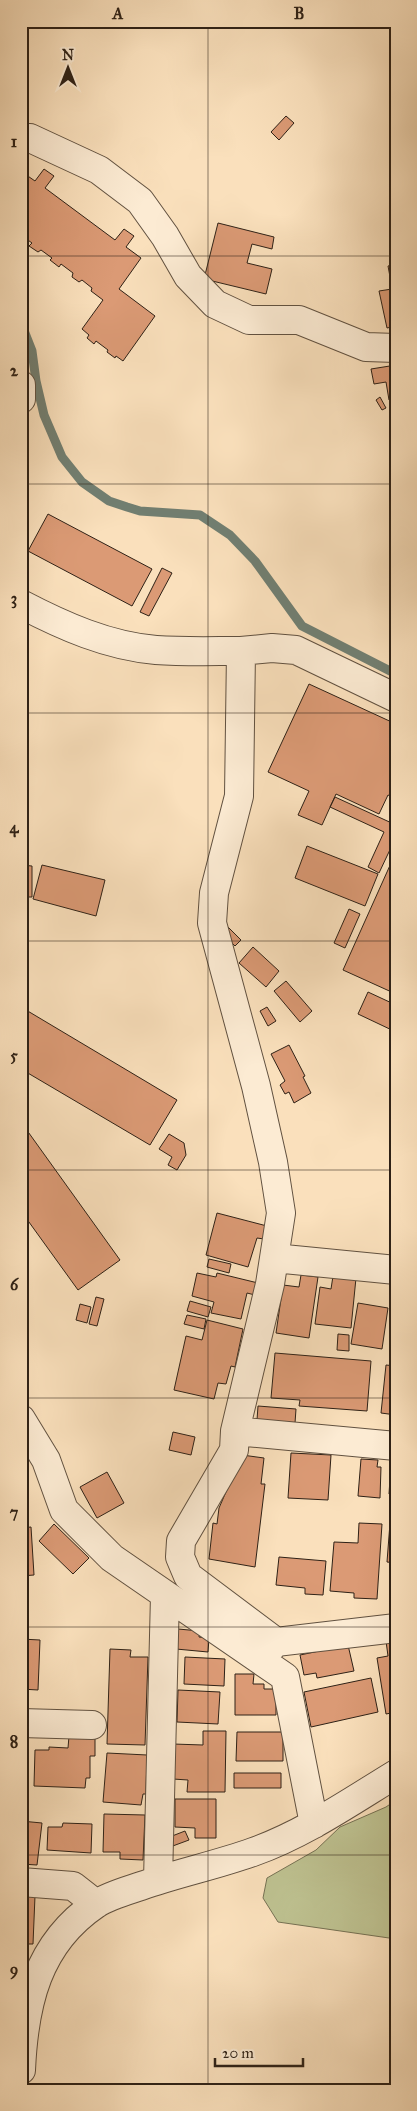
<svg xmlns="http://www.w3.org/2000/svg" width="417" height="2111" viewBox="0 0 417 2111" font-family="'IM FELL Great Primer',serif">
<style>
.green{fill:#bec291;stroke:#767254}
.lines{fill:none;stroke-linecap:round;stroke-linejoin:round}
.stream{stroke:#717f72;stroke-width:9}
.building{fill:#db9a75;stroke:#2e2116}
.minor-casing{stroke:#615140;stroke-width:30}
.tertiary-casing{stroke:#615140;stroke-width:30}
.minor{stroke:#fcebd3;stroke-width:28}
.tertiary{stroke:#fcebd3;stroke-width:28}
.grid{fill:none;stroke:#2e2116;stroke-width:1;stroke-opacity:0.55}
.neatline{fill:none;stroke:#2e2116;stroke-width:2}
.grid-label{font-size:16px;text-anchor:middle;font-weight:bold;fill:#2e2116}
</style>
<rect width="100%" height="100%" fill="#fae0bc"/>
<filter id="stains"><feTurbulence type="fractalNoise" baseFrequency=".004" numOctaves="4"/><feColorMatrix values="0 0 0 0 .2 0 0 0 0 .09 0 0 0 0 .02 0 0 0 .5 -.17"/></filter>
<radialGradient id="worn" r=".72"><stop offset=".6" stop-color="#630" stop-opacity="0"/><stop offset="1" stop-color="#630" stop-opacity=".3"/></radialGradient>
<!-- green -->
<path class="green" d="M396,1800v139l-118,-17 -15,-24 4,-20 49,-28 24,-23 46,-20z"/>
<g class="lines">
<!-- stream -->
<path class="stream" d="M21,323l11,28 4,30 8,34 18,42 20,25 27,19 18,6 13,4 60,4 30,20 25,26 47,65 94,48"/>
</g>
<!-- building -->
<path class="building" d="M286,116l8,7 -15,17 -8,-8z
M44,169l10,7 -9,12 70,52 9,-11 10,7 -8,11 15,11 -22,31 36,27 -32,45 -7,-5 -1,2 -8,-6 1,-2 -12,-9 -2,3 -7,-6 2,-3 -7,-6 21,-29 -12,-9 1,-3 -10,-8 -3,2 -7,-5 1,-4 -12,-9 -2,3 -9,-7 2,-2 -11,-8 -3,2 -9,-6 3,-3 -11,-8v-61l1,-2 13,9z
M218,223l56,14 -2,12 -20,-5 -5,19 25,6 -6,25 -62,-15z
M396,264v40h-1l-7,-38z
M392,289l4,15v22l-9,2 -8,-37z
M396,365v34l-7,1 -3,-18 -12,2 -3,-15z
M380,397l6,11 -4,2 -6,-10z
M48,514l104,55 -20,37 -104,-55z
M162,568l10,5 -23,43 -9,-4z
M309,684l87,40v74l-8,-3 -9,19 -43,-20 -14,31 -24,-10 11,-24 -41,-19z
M335,797l61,28v12l-17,36 -11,-6 16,-35 -54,-25z
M307,846l71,28 -13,32 -70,-28z
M396,852v142l-53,-24z
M21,865l11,1v31h-11z
M42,865l63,15 -9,36 -63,-17z
M349,909l11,5 -15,34 -11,-5z
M228,927l13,13 -6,6 -13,-13z
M253,947l26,24 -13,16 -27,-24z
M286,981l26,30 -12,11 -26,-31z
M368,992l28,13v27l-38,-18z
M21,1007l156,93 -27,45 -129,-76z
M267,1007l9,14 -8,5 -8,-15z
M289,1045l16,31 -2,1 8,16 -17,10 -5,-11 -4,2 -5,-9 5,-4 -14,-27z
M21,1122l99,138 -42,30 -57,-79z
M169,1134l15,9 2,12 -9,15 -9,-5 4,-8 -13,-8z
M217,1213l50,13 -3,13 -7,-1 -9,29 -42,-12z
M209,1259l22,5 -2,9 -22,-6z
M197,1273l19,4 1,-4 41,10 -3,12 -8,-2 -6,26 -30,-6 3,-11 -22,-6z
M301,1275l17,2 -9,61 -33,-5 7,-48 16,2z
M333,1276l23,2 -5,50 -36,-4 5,-37 11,2z
M96,1297l8,2 -7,27 -8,-2z
M190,1301l21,6 -3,10 -21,-6z
M358,1303l30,5 -6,41 -31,-5z
M80,1304l11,3 -4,16 -11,-3z
M187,1315l19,4 -2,10 -20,-5z
M207,1320l36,9 -8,38 -4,-1 -5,18 -8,-1 -4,16 -40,-9 12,-54 16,4z
M338,1334l11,1v16l-12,-1z
M275,1353l96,8 -4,50 -68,-5 1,-6 -29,-2z
M386,1365l10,1v49l-15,-2z
M258,1406l38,3 -1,14 -38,-3z
M173,1432l22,5 -4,18 -22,-5z
M291,1453l40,2 -3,45 -40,-2z
M242,1455l22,3 -3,26h4l-10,83 -46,-8 4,-36 4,1 2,-16z
M361,1459l17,1 -1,7h4l-1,31 -22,-2z
M391,1463h5v32l-7,-1z
M107,1472l17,31 -27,15 -17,-31z
M359,1523l23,1 -5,75 -23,-1v-5l-24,-2 4,-49 24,1z
M390,1523h6v40l-9,-1z
M54,1524l35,34 -16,16 -34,-33z
M31,1527l3,48 -13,1v-48z
M279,1557l47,4 -3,34 -18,-1v-6l-29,-3z
M178,1629l22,2 -1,6 10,1 -1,14 -32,-3z
M21,1639l19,1 -2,50 -17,-1z
M396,1640v72l-10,2 -9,-56 11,-2 -2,-15z
M348,1645l6,26 -37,7 -1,-5 -12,2 -4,-20z
M110,1649l21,1 -1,7h18l-3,88 -38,-1z
M185,1657l40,2 -1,27 -40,-2z
M235,1674h19l-1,10h11v5h12v26h-41z
M371,1678l7,34 -67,15 -7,-35z
M178,1690l42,2 -2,32 -41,-2z
M203,1731h23l-1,61h-38l1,-12 -15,-1v-35l30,1z
M237,1732h46v29h-47z
M69,1736l26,1v19h-5v22h-4l-1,10 -51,-2 1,-36h14v-3l19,1z
M107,1753l40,2 -1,39h-3l-2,11 -38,-3z
M21,1754h5l-1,33 -4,-1z
M234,1773h47v15h-47z
M175,1799h41v39h-21v-10l-20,-1z
M104,1814l41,1 -2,45 -23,-1v-7h-17z
M21,1821l21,2 -5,42 -16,-1z
M63,1823l29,1 -1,29 -44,-3 1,-23h14z
M185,1831l4,9 -19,7 -3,-9z
M23,1895l12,1 -2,48h-12z"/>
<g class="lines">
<defs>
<path id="minor" d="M21,138h9l69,32 41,31 25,35 23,40 27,28 34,16h50l67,27 30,1
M21,385v14
M274,1258l122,12
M21,1419l25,41 18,50 48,48 173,119 29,147
M235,1431l161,15
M276,1642l-88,-66 -8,-19 1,-16 53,-91 1,-19 35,-147 11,-71 -8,-51 -17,-76 -44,-163 2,-30 25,-97 2,-145 31,-3 24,2 100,48
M263,1656l13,-14 120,-14
M21,1723l71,2
M158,1880l7,-285
M21,1882l52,4 23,18
M21,2070c3,-66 16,-126 75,-166 12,-8 30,-13 45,-18 37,-13 76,-21 112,-34 51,-18 97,-50 143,-78"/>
<path id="tertiary" d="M21,604c42,22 87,42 135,46 28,2 57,1 85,1"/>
</defs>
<!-- minor casing -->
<use href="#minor" class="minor-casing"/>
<!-- tertiary casing -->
<use href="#tertiary" class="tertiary-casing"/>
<!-- minor -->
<use href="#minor" class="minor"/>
<!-- tertiary -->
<use href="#tertiary" class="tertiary"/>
</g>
<!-- grid -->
<path class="grid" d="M208,21v2069M21,256h375M21,484h375M21,713h375M21,941h375M21,1170h375M21,1398h375M21,1627h375M21,1855h375"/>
<!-- margin -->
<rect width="417" height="2111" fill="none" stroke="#fae0bc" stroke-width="55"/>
<!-- north arrow -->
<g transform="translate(68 68)" stroke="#fcebd3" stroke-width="4" paint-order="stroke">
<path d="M0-4L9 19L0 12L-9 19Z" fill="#2e2116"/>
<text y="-8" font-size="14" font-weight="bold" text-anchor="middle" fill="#2e2116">N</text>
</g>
<!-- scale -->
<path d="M215 2058v8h88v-8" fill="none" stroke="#2e2116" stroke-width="2.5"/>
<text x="222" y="2058" font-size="15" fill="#2e2116" stroke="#fcebd3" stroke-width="4" paint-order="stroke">20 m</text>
<rect x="28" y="28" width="362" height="2056" class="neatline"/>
<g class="grid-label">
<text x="118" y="19">A</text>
<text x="299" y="19">B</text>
<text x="14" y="147">1</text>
<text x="14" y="376">2</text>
<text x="14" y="604">3</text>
<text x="14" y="833">4</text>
<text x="14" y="1061">5</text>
<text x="14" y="1290">6</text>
<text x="14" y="1518">7</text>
<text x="14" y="1747">8</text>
<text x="14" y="1975">9</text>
</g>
<rect width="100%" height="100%" filter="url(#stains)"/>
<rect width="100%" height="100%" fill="url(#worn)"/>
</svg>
